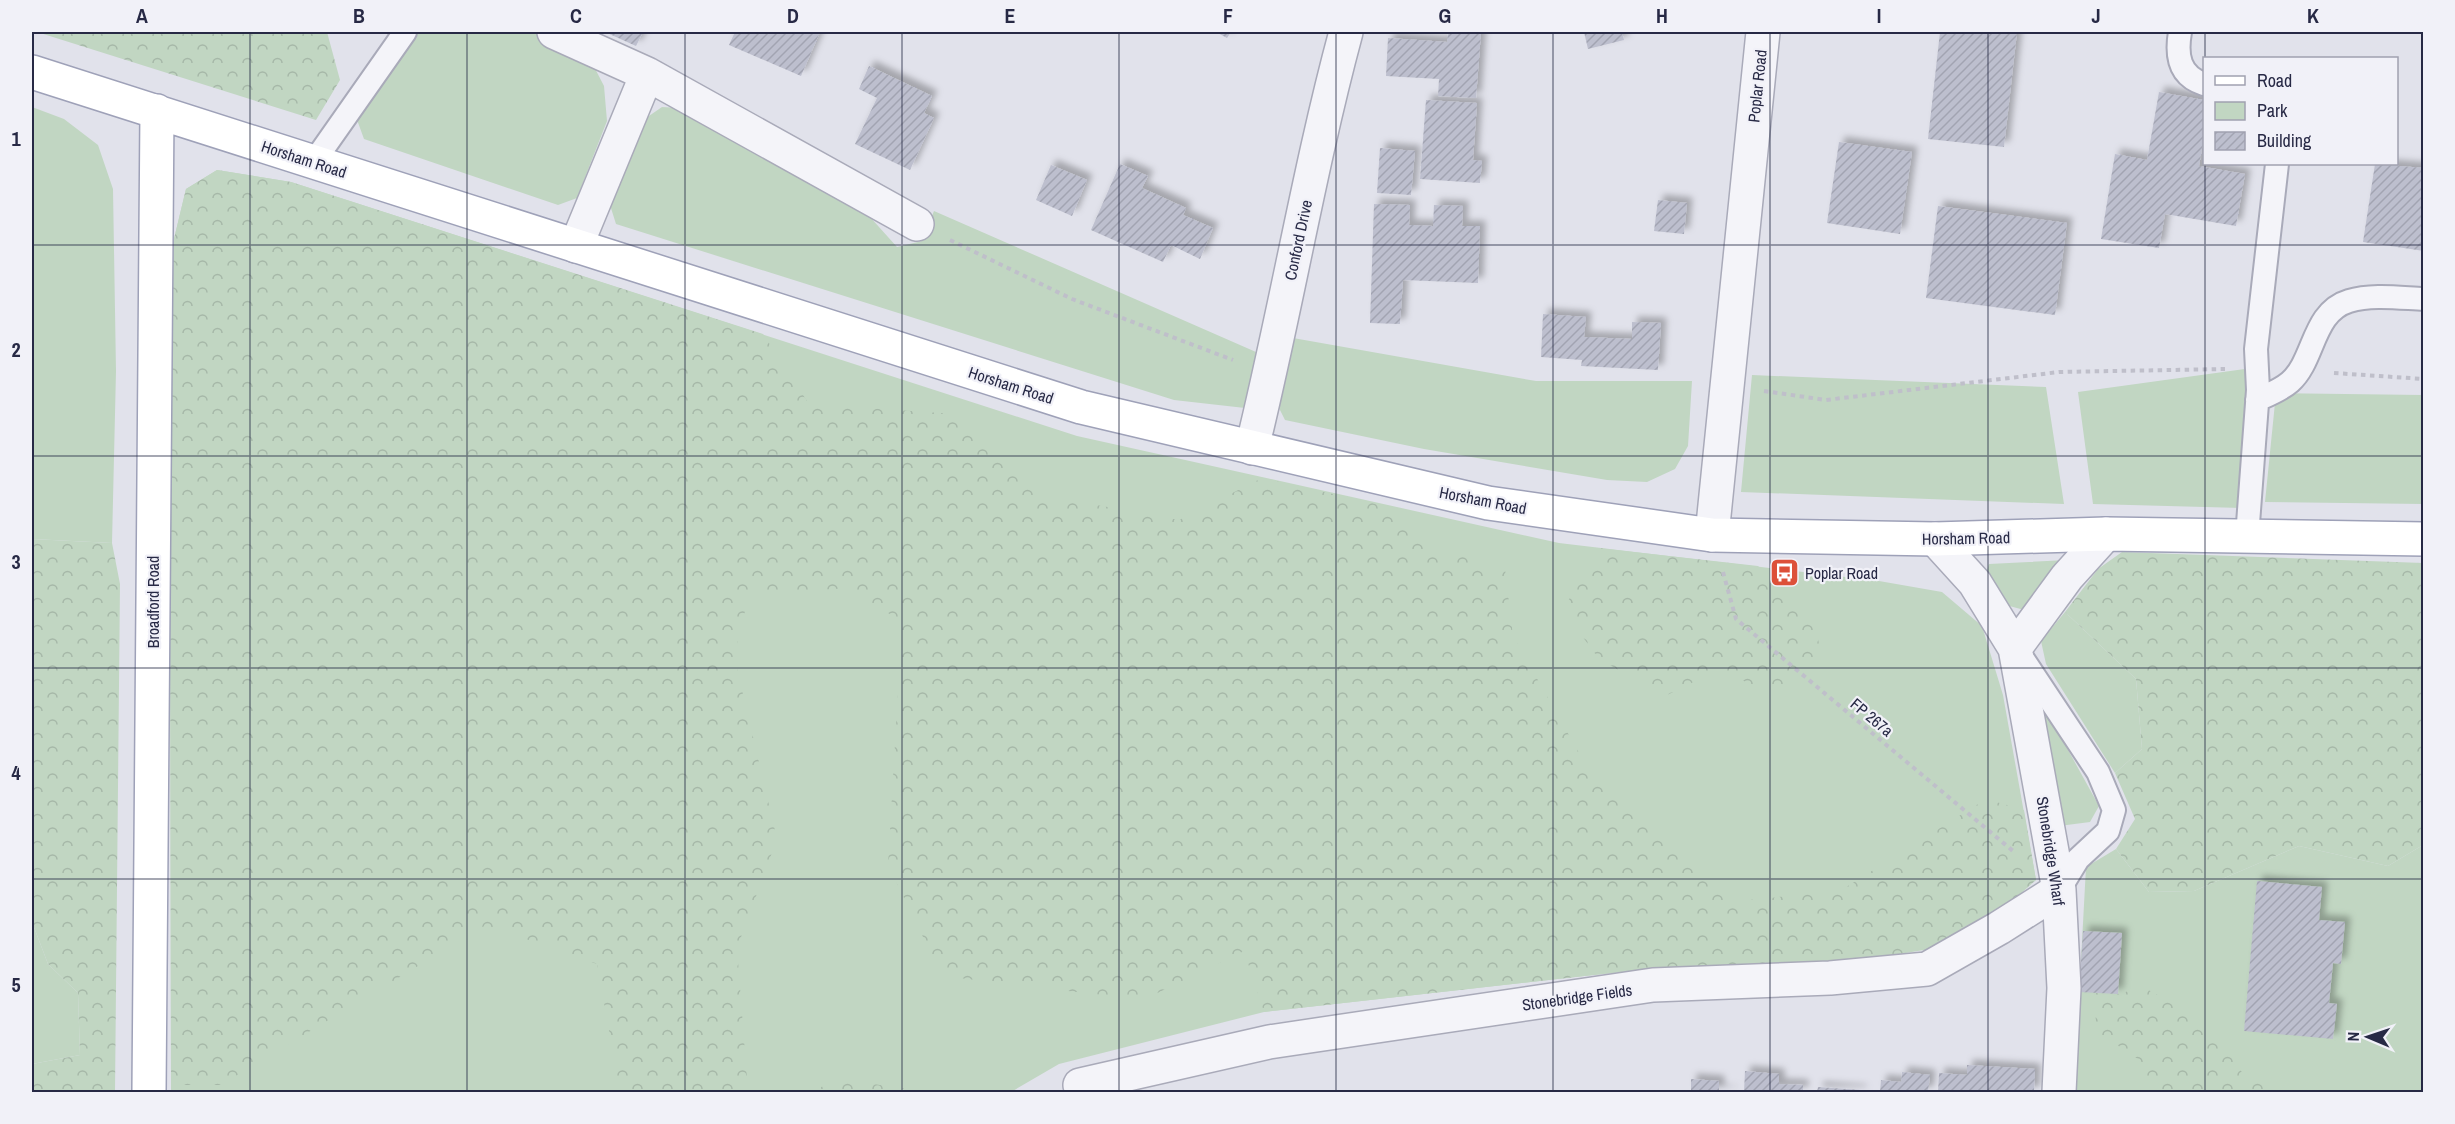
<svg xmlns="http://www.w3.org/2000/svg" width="2455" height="1124" viewBox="0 0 2455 1124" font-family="'Archivo Narrow',sans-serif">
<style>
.green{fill:#c1d6c2}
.forest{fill:url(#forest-crowns)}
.building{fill:url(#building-hatch);filter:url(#shadow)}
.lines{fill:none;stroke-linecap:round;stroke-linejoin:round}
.lane-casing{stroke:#a9aab9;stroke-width:26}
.street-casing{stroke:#a9aab9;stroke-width:36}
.primary-casing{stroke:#9ea1b8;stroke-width:36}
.path{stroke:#bfbfca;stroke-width:4;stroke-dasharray:4.5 4.5;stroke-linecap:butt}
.lane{stroke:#f4f4f9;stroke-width:22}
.street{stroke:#f4f4f9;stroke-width:33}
.primary{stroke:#fff;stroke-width:33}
.grid{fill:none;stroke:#272945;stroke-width:1.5;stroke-opacity:0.55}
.labels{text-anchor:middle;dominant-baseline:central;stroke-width:4.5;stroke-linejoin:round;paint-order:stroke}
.street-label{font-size:16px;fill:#272945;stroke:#f1f1f8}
.poi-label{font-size:16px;fill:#272945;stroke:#f1f1f8;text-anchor:start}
.neatline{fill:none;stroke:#272945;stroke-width:2}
.grid-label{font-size:20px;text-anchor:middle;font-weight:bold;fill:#272945}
</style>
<defs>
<pattern id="forest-crowns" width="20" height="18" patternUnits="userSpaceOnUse" patternTransform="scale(1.5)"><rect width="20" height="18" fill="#c1d6c2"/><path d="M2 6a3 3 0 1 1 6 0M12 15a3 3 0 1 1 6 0" fill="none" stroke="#a6b8a8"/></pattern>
<pattern id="building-hatch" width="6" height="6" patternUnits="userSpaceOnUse" patternTransform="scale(1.5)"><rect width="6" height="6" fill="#bdbfce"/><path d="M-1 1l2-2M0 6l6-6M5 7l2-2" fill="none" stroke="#a2a4b2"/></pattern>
<filter id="shadow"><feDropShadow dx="5.5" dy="-5.5" stdDeviation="3" flood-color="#0004"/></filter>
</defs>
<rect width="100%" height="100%" fill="#e1e2eb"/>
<!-- green -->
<path class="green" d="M413,32h122l52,21 17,33 3,35 -30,77 -19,7 -194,-66 -8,-22z
M32,107l32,12 34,26 15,44 3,182 -4,172 -80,-4z
M662,107l17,1 182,99 36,40 25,-6 12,-30 322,141 -11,56 -71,-8 -558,-176 -6,-19 36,-87z
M217,170l74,12 786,254 482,107 320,38 63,11 40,34 21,69 33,185 -191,83 -198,6 -383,43 -205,52 -48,28h-840l-1,-575 3,-274 13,-54z
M1293,338l243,43h156l-4,65 -13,23 -28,13 -40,-2 -183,-31 -139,-29 -7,-14z
M2252,368l-10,140 -149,-4 -15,-112z
M1752,375l294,12 18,117 -323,-12z
M2276,393l147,2v109l-158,-2z
M2067,560l-39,51 -26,-7 -16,-30 3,-10z
M2065,612l71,67 6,70 -27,24 -69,-109 -5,-23z
M2037,707l9,3 53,96 -9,16 -31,4z
M2423,845v247h-349l12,-225 30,-18 33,43 45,-1 105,-45 89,20z
M32,922l16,42 30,29 2,62 -48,9z"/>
<!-- forest -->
<path class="forest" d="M37,32h290l13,48 -24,40z
M217,170l74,12 472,152 46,70 146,10 81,80 143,26 83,-42 136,31 22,34 85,26 8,67 74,131 141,135 112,-11 146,-92 38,11 12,70 -37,33 -69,36 -85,14 -198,6 -383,43 -20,-61 -101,49 -201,-24 -54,-111 14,-243 -53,-34 -100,7 -15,61 43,183 -40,109 11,144h-128l-23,-128 -111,-39 -265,160h-50l-1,-568 3,-274 13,-54z
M32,539l80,4 8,41 -5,508h-83v-28l48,-9 -2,-62 -30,-29 -16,-42z
M1598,548l160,18 57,55 6,35 -40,41 -63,-27 -53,26 -66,-37 -36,-49z
M2122,552l301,11v282l-35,21 -89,-20 -105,45 -45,1 -33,-43 19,-30 -20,-46 27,-24 -6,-70 -71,-67 33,-43z
M2143,987l44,24 37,32 22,36 41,13h-136l-10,-31 -45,-30 -1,-38 23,1z
M833,1078l94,14h-112z"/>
<!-- building -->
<path class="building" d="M605,32h38l-7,14z
M735,32h85l-19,44 -72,-31z
M1216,32h15l-4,6z
M1448,32h33l-5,66 -38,-2 1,-17 -53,-3 2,-38 59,4z
M1584,32h38l2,8 -36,9z
M1940,32h77l-13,115 -76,-8z
M869,66l63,30 -8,17 10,5 -24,52 -55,-26 22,-46 -18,-9z
M2159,92l45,8v37l-5,29 46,8 -9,52 -71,-12 -6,34 -58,-9 14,-85 32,6z
M1426,100l51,3 -4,57 9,1 -2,22 -60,-4z
M1839,142l73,10 -12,82 -73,-11z
M1380,148l35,3 -4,44 -34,-2z
M1120,164l28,12 -6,12 44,20 -3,7 30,13 -13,31 -29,-14 -8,17 -72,-32z
M2375,164l49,4v83l-61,-9z
M1051,165l36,15 -15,36 -36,-16z
M1658,200l29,3 -3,31 -30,-3z
M1374,204l36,1 -1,20 24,1 1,-21 29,1 -1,20h18l-2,57 -75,-3 -3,44 -30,-1z
M1938,206l129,17 -12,92 -129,-17z
M1543,314l43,3 -2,20 48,2v-17l29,1 -3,47 -77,-4 1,-6 -41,-3z
M2257,881l65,6 -3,33 26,2 -4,42 -8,-1 -4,40 8,1 -4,35 -89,-8z
M2083,931l39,2 -4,61 -39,-2z
M1967,1065l68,4 -1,23h-96l1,-19 28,2z
M1745,1071l34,3v10l24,1v7h-59z
M1902,1072l28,3 -2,17h-48l1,-12 20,2z
M1691,1079l28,2v9l17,2h-45z
M1818,1087l44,3 -1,2h-44z"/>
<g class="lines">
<defs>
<path id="lane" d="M2180,32c-4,23 -1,44 24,52
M313,163l92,-131
M2257,400c11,-5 24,-10 33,-18 25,-22 22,-70 59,-81 23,-7 51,-3 75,-2
M2247,537l11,-147 -2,-41 21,-185
M2021,656l77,116 16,38 -6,21 -30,28 -19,31"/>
<path id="street" d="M554,32l93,42
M576,246l71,-172 270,150
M1252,448c34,-138 57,-279 94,-416
M1712,535l51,-503
M1935,539l40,44 40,65 44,242 5,98 -5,104
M2015,648l52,-71 39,-43
M1080,1085l189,-43 384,-57 177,-7 97,-9 72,-41 60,-38"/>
<path id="primary" d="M32,72l1049,335 407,96 224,32 223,4 171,-5 318,5
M149,1092l8,-981"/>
</defs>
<!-- lane casing -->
<use href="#lane" class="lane-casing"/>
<!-- street casing -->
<use href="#street" class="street-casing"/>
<!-- primary casing -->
<use href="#primary" class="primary-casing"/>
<!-- path -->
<path class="path" d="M950,240l122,59 161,61
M2334,373l90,6
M1764,391l62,9 233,-28 166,-3
M1723,572l13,47 277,232"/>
<!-- lane -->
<use href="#lane" class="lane"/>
<!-- street -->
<use href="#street" class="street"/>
<!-- primary -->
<use href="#primary" class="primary"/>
</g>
<!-- grid -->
<path class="grid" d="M250,32v1060M467,32v1060M685,32v1060M902,32v1060M1119,32v1060M1336,32v1060M1553,32v1060M1770,32v1060M1988,32v1060M2205,32v26M2205,164v928M32,245h2392M32,456h2392M32,668h2392M32,879h2392"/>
<!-- icons -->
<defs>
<symbol id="bus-square" viewBox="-11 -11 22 22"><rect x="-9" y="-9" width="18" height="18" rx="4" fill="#dd5039" stroke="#f1f1f8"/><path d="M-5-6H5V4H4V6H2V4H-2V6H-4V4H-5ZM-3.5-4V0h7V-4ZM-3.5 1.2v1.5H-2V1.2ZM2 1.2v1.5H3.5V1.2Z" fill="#fff"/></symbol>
</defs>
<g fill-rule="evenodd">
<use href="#bus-square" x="1768" y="556" width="33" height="33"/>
</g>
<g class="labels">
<!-- street labels -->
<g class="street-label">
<text transform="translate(1757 86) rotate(-84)">Poplar Road</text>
<text transform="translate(304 159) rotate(18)">Horsham Road</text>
<text transform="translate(1298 240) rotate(-78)">Conford Drive</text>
<text transform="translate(1011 385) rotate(18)">Horsham Road</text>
<text transform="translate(1483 500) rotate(11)">Horsham Road</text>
<text transform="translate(1966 538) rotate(-1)">Horsham Road</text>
<text transform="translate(153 602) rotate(-90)">Broadford Road</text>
<text transform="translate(1872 717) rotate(40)">FP 267a</text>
<text transform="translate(2051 851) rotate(81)">Stonebridge Wharf</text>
<text transform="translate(1577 997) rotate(-8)">Stonebridge Fields</text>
</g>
<!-- poi labels -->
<g class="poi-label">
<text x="1805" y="573">Poplar Road</text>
</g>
</g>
<!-- border -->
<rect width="2455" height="1124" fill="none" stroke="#f1f1f8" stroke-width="66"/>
<!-- legend -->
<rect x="2203" y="57" width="195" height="108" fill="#f1f1f8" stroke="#a0a1b0" stroke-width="1.5"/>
<rect x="2215" y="76" width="30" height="9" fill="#ffffff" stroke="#a0a1b0" stroke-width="1.5"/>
<text x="2257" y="87" font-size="18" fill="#272945">Road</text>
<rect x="2215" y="102" width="30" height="18" fill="#c1d6c2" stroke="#a0a1b0" stroke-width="1.5"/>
<text x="2257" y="117" font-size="18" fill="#272945">Park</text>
<rect x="2215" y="132" width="30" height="18" fill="url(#building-hatch)" stroke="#a0a1b0" stroke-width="1.5"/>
<text x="2257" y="147" font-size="18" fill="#272945">Building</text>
<!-- north arrow -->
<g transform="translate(2368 1037) rotate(272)" stroke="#f1f1f8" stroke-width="4.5" paint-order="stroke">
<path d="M0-4.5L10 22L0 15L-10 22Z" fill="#272945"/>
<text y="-9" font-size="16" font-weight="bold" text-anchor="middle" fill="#272945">N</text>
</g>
<rect x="33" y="33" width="2389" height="1058" class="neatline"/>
<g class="grid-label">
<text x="142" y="23">A</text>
<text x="359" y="23">B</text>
<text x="576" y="23">C</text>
<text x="793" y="23">D</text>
<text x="1010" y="23">E</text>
<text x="1228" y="23">F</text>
<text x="1445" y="23">G</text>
<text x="1662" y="23">H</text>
<text x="1879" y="23">I</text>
<text x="2096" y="23">J</text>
<text x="2313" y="23">K</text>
<text x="16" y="146">1</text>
<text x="16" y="357">2</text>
<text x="16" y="569">3</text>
<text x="16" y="780">4</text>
<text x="16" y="992">5</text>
</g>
</svg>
